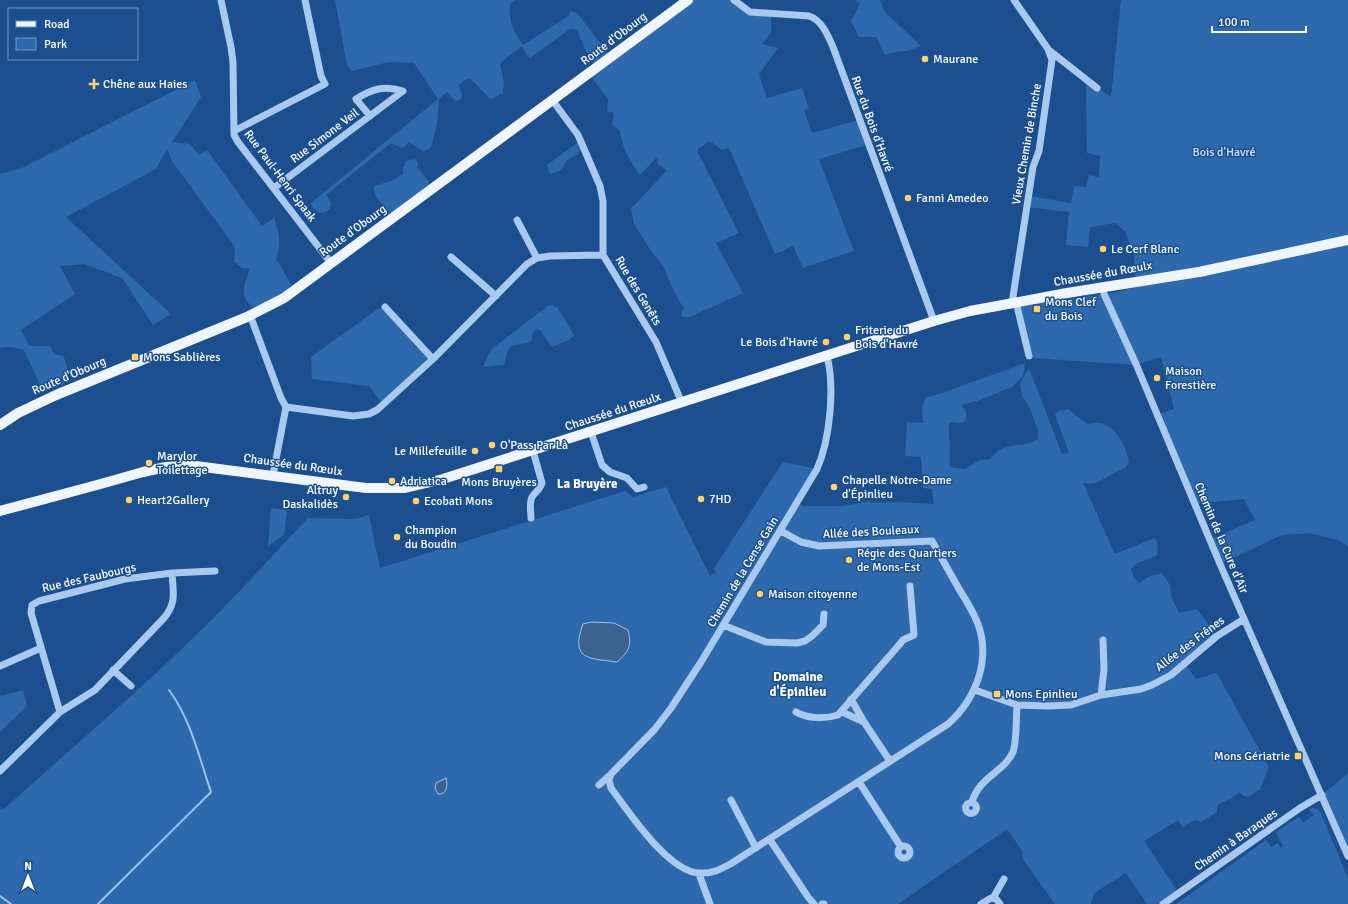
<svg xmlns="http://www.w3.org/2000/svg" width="1348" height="904" viewBox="0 0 1348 904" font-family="Signika,sans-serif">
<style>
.green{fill:#2e69ad}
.water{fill:#3c6290;stroke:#9cc4f0}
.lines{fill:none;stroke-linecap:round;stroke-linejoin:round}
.stream{stroke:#9cc4f0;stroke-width:2}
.minor{stroke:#a9c9ee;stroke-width:7}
.major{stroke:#f0f6ff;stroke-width:10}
.poi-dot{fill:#ffd166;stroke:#1b4f8f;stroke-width:1.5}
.labels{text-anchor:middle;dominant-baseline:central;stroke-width:3;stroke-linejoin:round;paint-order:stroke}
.street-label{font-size:12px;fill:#fff;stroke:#1b4f8f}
.poi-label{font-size:12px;fill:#fff;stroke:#1b4f8f;text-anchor:start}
.park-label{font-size:12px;fill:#cfe3fa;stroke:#1b4f8f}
.neighbourhood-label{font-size:13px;font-weight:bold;fill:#fff;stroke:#1b4f8f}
</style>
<rect width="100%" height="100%" fill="#1b4f8f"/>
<!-- green -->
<path class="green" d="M335,0h181l-6,4c-2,17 4,28 13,41l45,-29 3,-5 6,2 4,5 30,39 77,-57h46l16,12 21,1v20l-9,11 16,4 -19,26 8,24 35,-10 7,20 -5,2 8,23 47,-13 8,25 -48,14 35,92 -51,17 -10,-22 -18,8 -46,-106 -7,2 -12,-9 -13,9 1,3 41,80 -23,10 27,50 -53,24h-7l-2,-5 3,-3 -11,-19 -10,-24 -12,-15 -17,-27 -3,-15 36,-39 -9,-6v-8l-18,19c-10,-14 -18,-27 -20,-44l-8,-7 2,-11 -7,-2 1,-12 -19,-25 5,-11 -5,-5 -12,-28 -7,-1 -40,29 -4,-4 -4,-8 -22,17 4,20 -1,10 -7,4 -6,2 -20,-21 -6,3 -5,4 3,10 -2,5 -5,1 -8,-9 -8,7 -2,25 -6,24 -8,3 -14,-9 -7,6 -11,-5 -65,52 5,8 -1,6 -5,3 -6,1 -6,-5 -2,-5 127,-104 -24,-36 -25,-1 -37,9 -5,-6z
M855,0h25l5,12 36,34 -14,5 -12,1 -10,3 -9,-18h-17l-8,-16 9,-17z
M1121,0h227v546l-10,-6 -28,-7 -28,2 -62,29 -10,-25 45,-19 -11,-21 -49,5 -38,-89 17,-6 -13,-52 -26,8 -102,-7 -4,-2 -13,-54 52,-3 45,-6 23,-6 -2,-31 -9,-25 -10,-8 -25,4 -2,20 -22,-2 3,-33 -42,-5 2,-11 42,7 3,-17 12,1 3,-12 10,2 1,-21 -13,-3 -1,-73 25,17z
M195,80l6,17 -29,45 18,2 9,11 8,-5 55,76 12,-8c6,18 7,23 2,42l3,3 12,22c-7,12 -23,17 -36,23 -18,-10 -10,-24 -5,-40h-8l-8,-6 1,-15 -63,-86 -5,-12 -11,20 -90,48 105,97 -18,11 -30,-46 -11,-5 -28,-10 -24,2 15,28 -54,36 8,16h21l4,8 9,2c6,10 4,17 1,28l-20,8 -21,-43 -14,-2 -9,1v-174l24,-7z
M577,143l3,7 -2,4 -11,6c-7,10 -2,10 -17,14l-3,-9z
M415,159l3,4 -1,4 12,15 -1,4 -34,27 -5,-1c-6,-7 -16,-16 -15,-26l17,-5 12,-7v-7l3,-6z
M549,305l8,2 17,28 -5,5 -17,7 -12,-17h-5l-3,4v6l-4,3c-20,3 -19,2 -24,22l-21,2 5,-12 5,-7z
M385,307l48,52 -51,45 -13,-18 -57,-7 -1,-22 68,-49 2,1z
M1025,363l-2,13 -11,11 -35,14 -15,4c4,5 6,9 3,16l-4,2 -11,-1c-2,8 -1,14 0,22 0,8 -1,15 0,23l15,2 15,-9 10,-1c18,-22 31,-8 48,-20v-9l-9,-24 -7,-10 -2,-13 9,-15 33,86 7,-1 -14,-38 3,-4 10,-2 19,15c4,0 9,-2 13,-1 16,2 27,25 29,39l-3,5 -30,16 -7,1 -6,-1 32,71 40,-16c3,7 4,11 1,18l-18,7 -7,5 2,9 6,6 9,-6 14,-4 8,12 1,11 8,17 18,-4 20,27 -32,28 11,15 20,-6 3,4 50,90 -9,22 -12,8 -4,-1 -5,-4 -6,5 -16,8v7l-16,10 -5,-2 -6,2 -7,6 -5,-8 -34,21 33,50 -20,13h-10l-21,-31 -32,20 -3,11h-36l-33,-46 1,-6 -16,-23 -109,75h-898v-95l5,-1c62,-56 125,-109 185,-167 41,-39 79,-82 118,-123l47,1 14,-4 11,53 245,-77 8,6 33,-10 44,89 6,-4 -2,-4 69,-106 34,7 -19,33 4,4h41l27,-5v2l27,-1 37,2 -2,-15 -9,-1 -2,-31 -16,-1 2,-34 16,1 -1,-15 3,-10 20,-6z
M271,508l16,2 -3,25 -16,11z
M23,690l4,16 -27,26v-38l1,2z
M1348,773v83l-26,-61z
M1313,808l4,1 4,4 27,66v25h-172l90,-64 5,7 7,-4 3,5 2,-2 -7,-14 23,-15 4,6 11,-8 -5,-6z"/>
<!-- water -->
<path class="water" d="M591,622l23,1 14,7c4,15 1,22 -11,32 -29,-4 -47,-2 -34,-38z
M446,778c2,7 1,17 -8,16l-3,-6 1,-5z"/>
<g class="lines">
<!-- stream -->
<path class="stream" d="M0,896l11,8
M98,904l113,-112c-12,-35 -20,-72 -42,-102"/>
<!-- minor -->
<path class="minor" d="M221,0l10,47 2,15 1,73 4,7 93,121
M734,0l16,12 59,4c13,4 19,20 24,31l101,274
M1050,51l47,37
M553,101l25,34 22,51 3,15v54l53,87 26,61
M234,131l91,-47 -4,-8 -16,-76
M274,188l129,-97c-19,-6 -31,-2 -47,8l14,17
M517,220l20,38
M451,257l45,39
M1103,287l1,7 32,70 84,200 128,292
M1016,302l13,54
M1012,303l21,-136 6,-16 13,-91 -4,-11 -34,-49
M385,307l48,52
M250,315l31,83 5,9 -13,68
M286,407l67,9 16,-2 8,-4 56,-51 94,-95 10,-6 13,-2 53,-1
M591,432l11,33 8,7 17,6 10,11 7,-2
M531,518c0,-6 -2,-15 1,-21 3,-5 8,-7 10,-14l-9,-32
M781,531l20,11 18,4 113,-5c9,16 18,32 27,48 7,11 14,22 19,35 13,36 -2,75 -30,100l-216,139c-11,6 -20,11 -32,10 -31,0 -72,-62 -89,-85l-2,-8 2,-6 44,-45 16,-21 30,-46 116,-193c13,-29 18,-82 10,-113
M723,625l43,17 31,1 8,-2 7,-5 11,-11 1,-11
M0,666l41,-18
M113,670l18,16
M975,690l42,15 31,1 23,-1 30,-10 40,-6 11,-4 19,-10 46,-39 27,-17
M1101,695l3,-25 -1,-30
M851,699l13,23 26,39
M60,712l-29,-99 1,-8 7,-4 86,-22 47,-6
M796,712c12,7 29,7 42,3l61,-70 4,-5 11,-5 -4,-49
M842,712l22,10
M0,771l60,-59 35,-22 69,-72c13,-16 9,-26 8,-45l43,-2
M859,782l42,65
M599,785l12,-11
M731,800l25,48
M972,802c7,-25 32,-30 41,-50 4,-11 3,-35 4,-47
M965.5 808a5.5 5.5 0 1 1 11 0a5.5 5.5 0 1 1-11 0Z
M770,840l38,57 6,7
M898 852a6 6 0 1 1 12 0a6 6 0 1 1-12 0Z
M699,874l11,30
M993,898l11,-19
M822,904h2
M981,904l10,-6 5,1 4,5
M1163,904l137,-96 22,-13"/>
<!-- major -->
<path class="major" d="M1199,272l149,-32
M0,425l18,-12 38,-18 191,-78 37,-19 404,-298
M0,511l97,-26 46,-13 23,-5 22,-2 178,23h39l38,-9 491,-158 36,-10 97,-18 138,-22"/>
</g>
<!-- markers -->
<g class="poi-dot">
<circle cx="925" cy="59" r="4"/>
<path d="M92 78h4v4h4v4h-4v4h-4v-4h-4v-4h4z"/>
<circle cx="908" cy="198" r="4"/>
<circle cx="1103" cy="249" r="4"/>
<rect x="1033" y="305" width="8" height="8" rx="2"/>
<circle cx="847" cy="337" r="4"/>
<circle cx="826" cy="342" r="4"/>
<rect x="131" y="353" width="8" height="8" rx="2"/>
<circle cx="1157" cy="378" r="4"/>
<circle cx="492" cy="445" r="4"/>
<circle cx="475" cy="451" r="4"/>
<circle cx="149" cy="463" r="4"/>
<rect x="495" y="465" width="8" height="8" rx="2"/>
<circle cx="392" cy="481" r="4"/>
<circle cx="834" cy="487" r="4"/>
<circle cx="346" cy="497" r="4"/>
<circle cx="701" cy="499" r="4"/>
<circle cx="129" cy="500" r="4"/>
<circle cx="416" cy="501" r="4"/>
<circle cx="397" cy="537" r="4"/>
<circle cx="849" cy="560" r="4"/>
<circle cx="760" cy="594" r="4"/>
<rect x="993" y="690" width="8" height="8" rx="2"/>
<rect x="1294" y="752" width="8" height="8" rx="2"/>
</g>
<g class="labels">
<!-- street labels -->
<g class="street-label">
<text transform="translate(614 39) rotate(-37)">Route d'Obourg</text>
<text transform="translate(872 124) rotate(70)">Rue du Bois d'Havré</text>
<text transform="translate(325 136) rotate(-37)">Rue Simone Veil</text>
<text transform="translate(1027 144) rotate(-80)">Vieux Chemin de Binche</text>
<text transform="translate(280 176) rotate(53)">Rue Paul-Henri Spaak</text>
<text transform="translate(353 231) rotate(-36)">Route d'Obourg</text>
<text transform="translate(1103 274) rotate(-10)">Chaussée du Rœulx</text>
<text transform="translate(638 291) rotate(59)">Rue des Genêts</text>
<text transform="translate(69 376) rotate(-23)">Route d'Obourg</text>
<text transform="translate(613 412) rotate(-18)">Chaussée du Rœulx</text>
<text transform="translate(293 465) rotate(8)">Chaussée du Rœulx</text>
<text transform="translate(871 532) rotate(-3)">Allée des Bouleaux</text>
<text transform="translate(1221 538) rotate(67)">Chemin de la Cure d'Air</text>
<text transform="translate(743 572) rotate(-59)">Chemin de la Cense Gain</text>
<text transform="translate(89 578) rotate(-13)">Rue des Faubourgs</text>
<text transform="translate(1190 644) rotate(-37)">Allée des Frênes</text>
<text transform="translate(1236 840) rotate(-35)">Chemin à Baraques</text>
</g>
<!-- poi labels -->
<g class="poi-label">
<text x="933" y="59">Maurane</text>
<text x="103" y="84">Chêne aux Haies</text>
<text x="916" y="198">Fanni Amedeo</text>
<text x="1111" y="249">Le Cerf Blanc</text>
<text x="1045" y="302">Mons Clef<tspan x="1045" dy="14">du Bois</tspan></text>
<text x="855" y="330">Friterie du<tspan x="855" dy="14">Bois d'Havré</tspan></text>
<text x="818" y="342" text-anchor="end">Le Bois d'Havré</text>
<text x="143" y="357">Mons Sablières</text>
<text x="1165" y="371">Maison<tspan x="1165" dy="14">Forestière</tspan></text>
<text x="500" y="445">O'Pass Par Là</text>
<text x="467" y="451" text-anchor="end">Le Millefeuille</text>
<text x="157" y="456">Marylor<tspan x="157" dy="14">Toilettage</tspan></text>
<text x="842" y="480">Chapelle Notre-Dame<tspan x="842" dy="14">d'Épinlieu</tspan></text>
<text x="400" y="481">Adriatica</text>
<text x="499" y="482" text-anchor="middle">Mons Bruyères</text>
<text x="338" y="490" text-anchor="end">Altruy<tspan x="338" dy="14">Daskalidès</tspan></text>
<text x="709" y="499">7HD</text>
<text x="137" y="500">Heart2Gallery</text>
<text x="424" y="501">Ecobati Mons</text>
<text x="405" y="530">Champion<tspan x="405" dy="14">du Boudin</tspan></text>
<text x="857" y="553">Régie des Quartiers<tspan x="857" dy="14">de Mons-Est</tspan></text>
<text x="768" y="594">Maison citoyenne</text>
<text x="1005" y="694">Mons Epinlieu</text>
<text x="1290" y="756" text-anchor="end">Mons Gériatrie</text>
</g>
<!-- park labels -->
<g class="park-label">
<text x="1224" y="152">Bois d'Havré</text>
</g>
<!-- neighbourhood labels -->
<g class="neighbourhood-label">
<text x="587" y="484">La Bruyère</text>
<text x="798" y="677">Domaine<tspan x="798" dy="15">d'Épinlieu</tspan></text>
</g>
</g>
<!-- legend -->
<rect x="8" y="8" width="130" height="52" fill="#1b4f8f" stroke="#7695bc"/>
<rect x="16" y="21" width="20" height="6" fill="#f0f6ff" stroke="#7695bc"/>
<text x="44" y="28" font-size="12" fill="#ffffff">Road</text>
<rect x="16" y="38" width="20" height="12" fill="#2e69ad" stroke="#7695bc"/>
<text x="44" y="48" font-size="12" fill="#ffffff">Park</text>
<!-- north arrow -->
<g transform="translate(28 876)" stroke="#1b4f8f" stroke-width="3" paint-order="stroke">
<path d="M0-3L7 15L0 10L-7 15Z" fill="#ffffff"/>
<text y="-6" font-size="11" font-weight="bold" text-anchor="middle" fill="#ffffff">N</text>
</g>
<!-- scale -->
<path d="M1212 26v6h94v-6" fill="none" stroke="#ffffff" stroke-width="2"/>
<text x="1218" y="26" font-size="12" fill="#ffffff" stroke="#1b4f8f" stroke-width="3" paint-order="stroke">100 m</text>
</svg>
